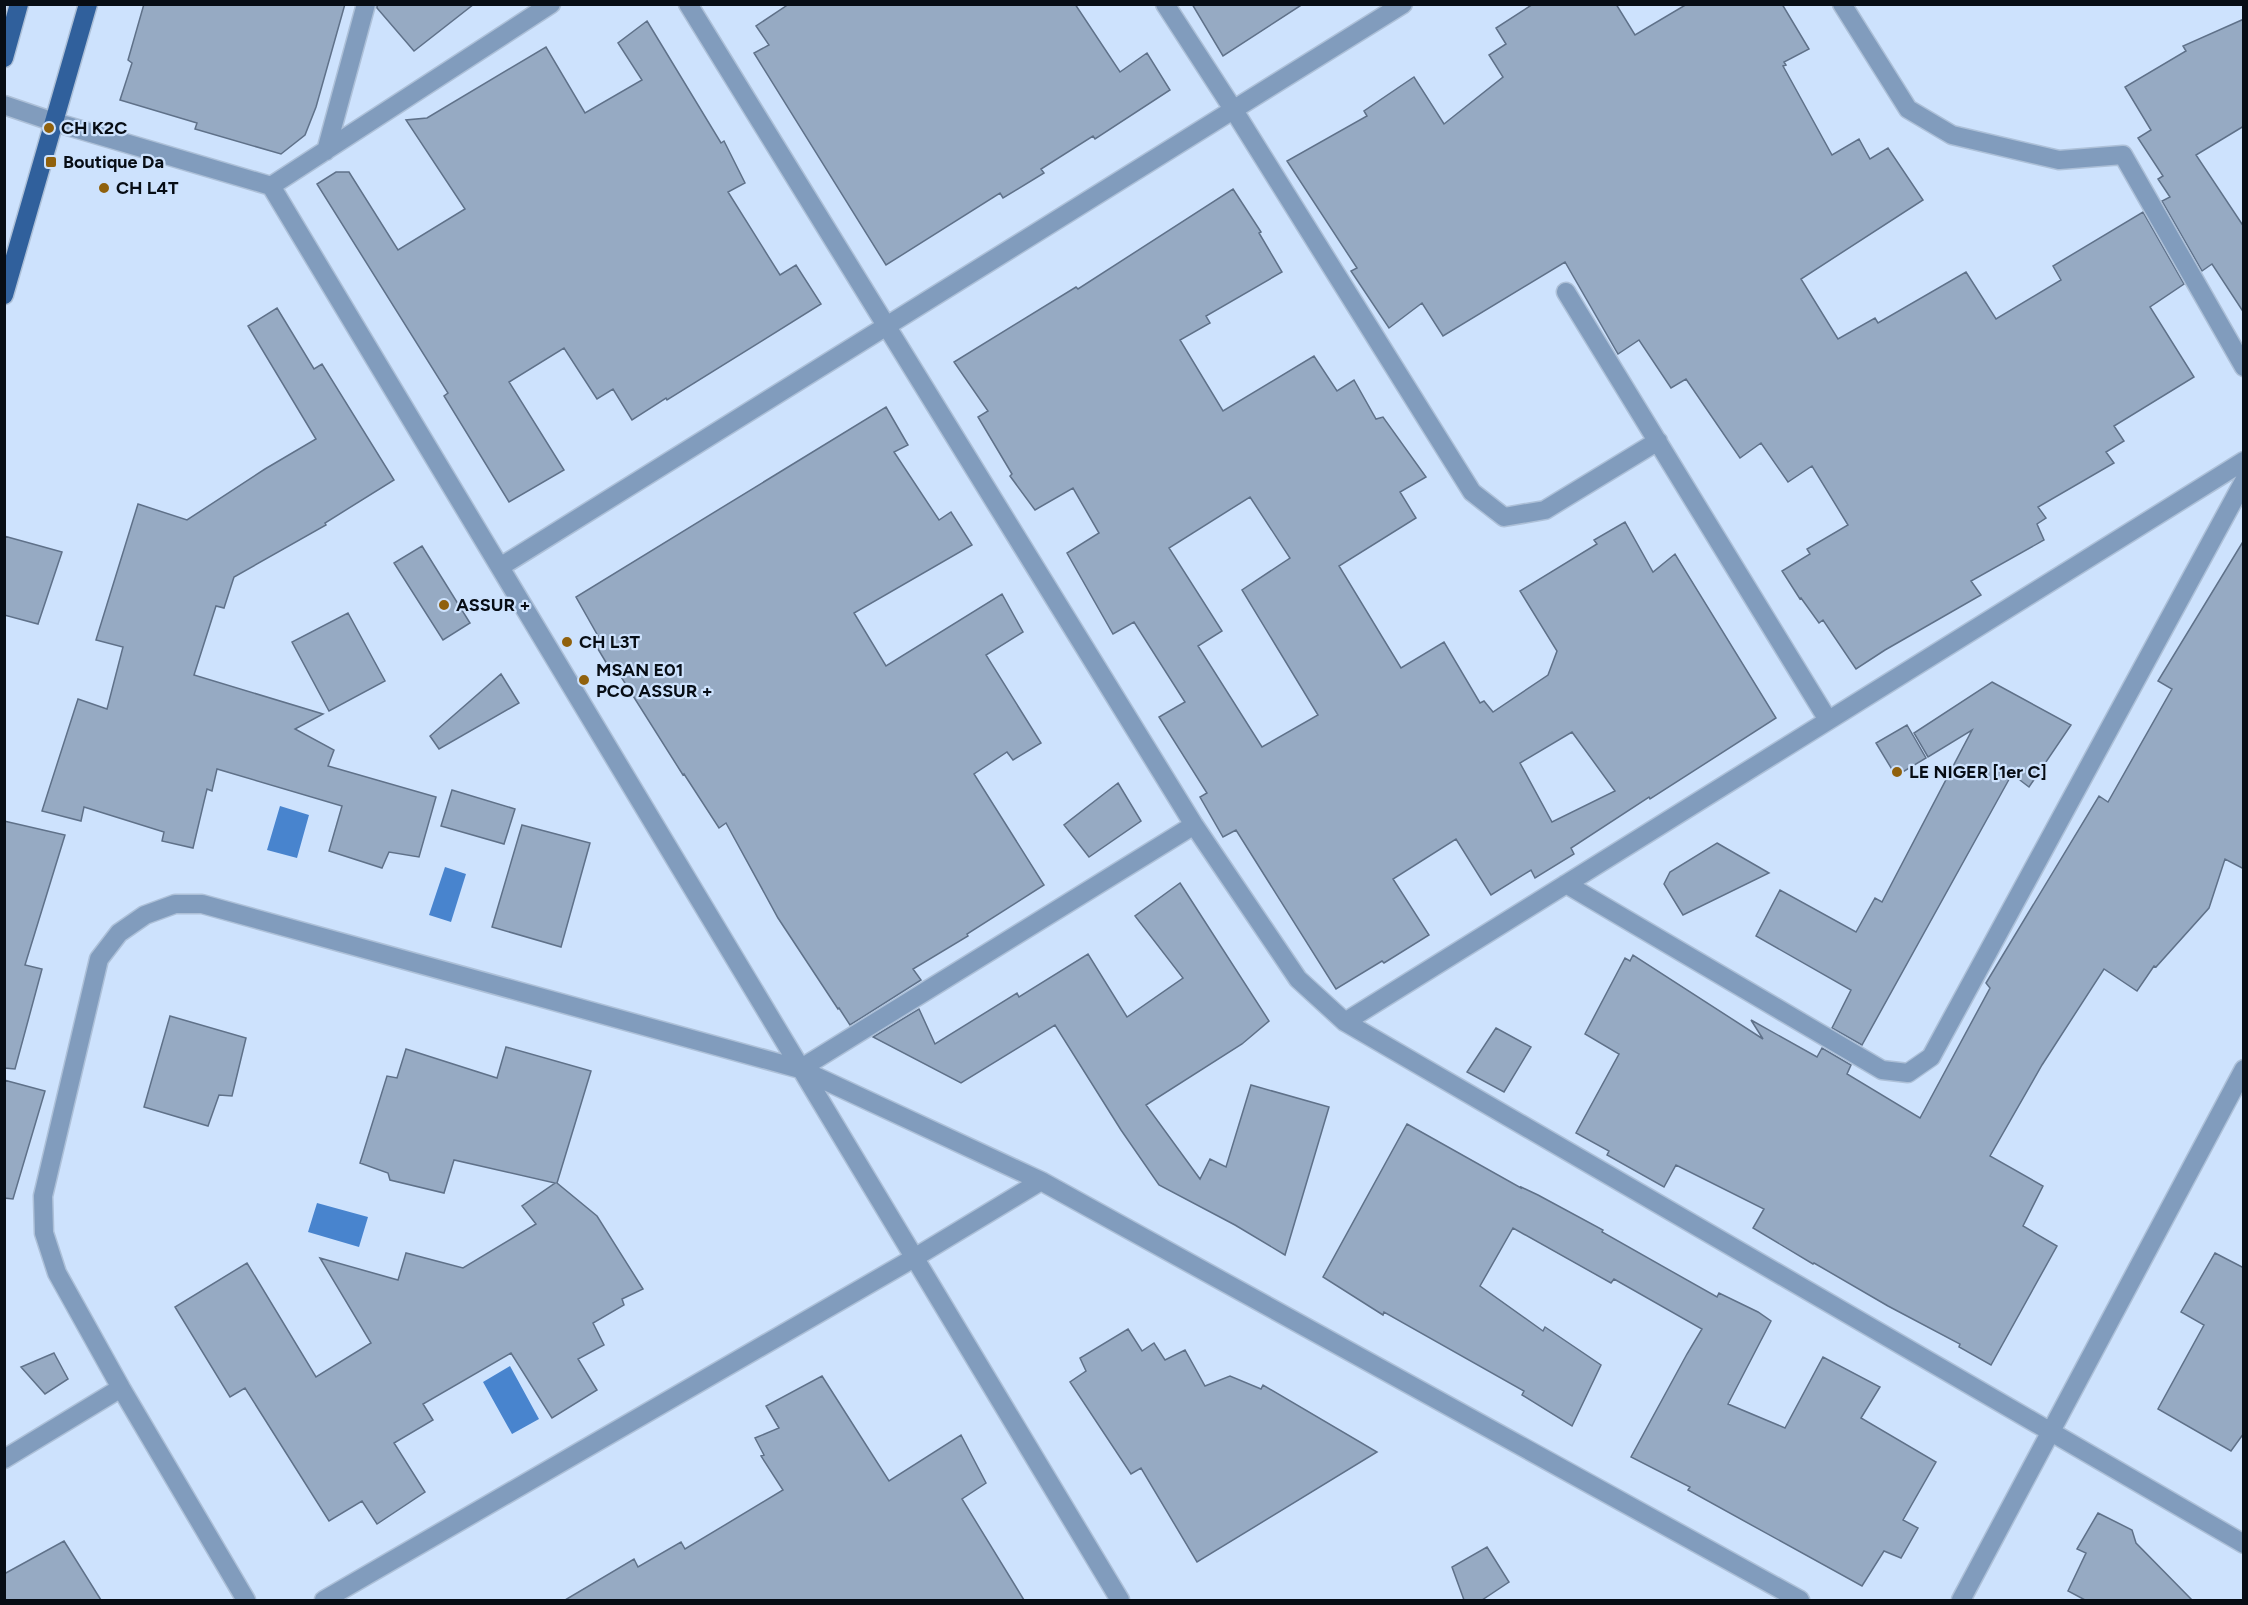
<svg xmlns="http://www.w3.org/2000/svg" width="2248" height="1605" viewBox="0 0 2248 1605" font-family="Figtree,sans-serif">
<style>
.water{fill:#4884ce}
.building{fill:#96aac3;stroke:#5f7189;stroke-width:1.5;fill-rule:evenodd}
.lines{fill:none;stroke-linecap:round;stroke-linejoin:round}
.minor-casing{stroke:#adc0d8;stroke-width:21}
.primary-casing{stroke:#adc0d8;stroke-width:21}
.minor{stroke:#819cbd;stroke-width:18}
.primary{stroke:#30609c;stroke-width:18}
.poi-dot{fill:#90610d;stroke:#cde2fd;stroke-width:2}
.labels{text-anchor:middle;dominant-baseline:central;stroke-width:4.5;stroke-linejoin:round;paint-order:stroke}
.poi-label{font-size:18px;font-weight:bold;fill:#070d15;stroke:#cde2fd;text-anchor:start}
</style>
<rect width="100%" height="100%" fill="#cde2fd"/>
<!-- water -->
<path class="water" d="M280,806l29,9 -12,43 -30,-8z
M445,867l21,7 -15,48 -22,-7z
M317,1203l51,14 -9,30 -51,-15z
M510,1366l29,53 -27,15 -29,-52z"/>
<!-- building -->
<path class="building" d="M144,4h201l-29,103 -11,28 -24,19 -86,-25 2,-6 -77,-23 12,-37 -4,-3z
M377,4h97l-60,47 -37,-43z
M789,4h286l45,68 27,-19 23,37 -75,49 -2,-3 -52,33 3,4 -41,25 -3,-5 -114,72 -132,-212 15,-8 -13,-19z
M1192,4h111l-80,52z
M1533,4h83l19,31 52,-31h95l27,45 -25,13 2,3 -3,1 49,89 27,-16 11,20 18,-11 35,52 -122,79 37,60 37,-21 3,5 88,-51 30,47 65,-39 -8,-14 90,-54 41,72 -34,23 44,70 -80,49 10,15 -18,11 8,11 -76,44 8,11 -9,6 7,16 -73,41 10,14 -96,55 -29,19 -33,-49 -4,3 -18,-25 -1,1 -18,-28 28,-17 -3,-5 41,-24 -36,-59 -24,16 -27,-39 -21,15 -54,-79 -15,9 -32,-48 -21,14 -53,-92 -122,74 -21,-33 -33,25 -38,-57 6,-3 -70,-107 80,-45 -3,-5 50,-34 30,47 59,-47 -14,-22 17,-11 -10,-16z
M2244,19v107l-48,29 48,72v86l-32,-49 -10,7 -40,-70 8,-4 -12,-18 5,-3 -25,-38 13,-8 -26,-43 61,-36 -3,-5z
M647,21l74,122 3,-2 21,42 -17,9 52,83 16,-10 25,39 -154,96 -1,-2 -34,22 -19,-31 -16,10 -33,-51 -55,34 55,88 -55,32 -65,-106 4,-3 -131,-209 19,-12h13l49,78 67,-41 -59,-89 21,-2 119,-71 39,66 57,-33 -24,-37z
M1233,189l28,43 -2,1 23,39 -76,44 4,7 -30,17 43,71 91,-55 23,35 17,-11 22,39 7,-2 43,60 -26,15 16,26 -77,48 62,102 43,-26 36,61 4,-2 9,11 55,-37 9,-24 -37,-60 77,-47 -3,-4 31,-18 28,50 22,-18 101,164 -126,81 -1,-2 -78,51 3,6 -39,24 -4,-8 -40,25 -35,-56 -63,40 36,56 -45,28 -2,-2 -46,28 -100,-159 -13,7 -23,-40 7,-4 -48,-76 26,-15 -51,-80 -21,12 -46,-81 32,-20 -26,-45 -38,22 -25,-34 2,-2 -34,-57 10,-6 -34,-49 122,-75 2,2zM1250,497l40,61 -48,32 76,125 -56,32 -64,-101 24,-15 -53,-83zM1572,732l43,59 -63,31 -32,-59z
M277,308l37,61 8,-5 72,116 -69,43 1,2 -92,52 -10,31 -8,-2 -22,69 129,39 -28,15 39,21 -6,16 108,31 -17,60 -30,-5 -7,16 -53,-17 13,-45 -125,-37 -5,22 -5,-2 -14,59 -31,-7 2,-9 -80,-25 -3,14 -39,-10 36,-112 29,10 16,-62 -27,-7 42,-136 49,16 78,-51 51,-30 -68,-113z
M886,407l22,38 -14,7 45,68 12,-8 21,33 -118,68 32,53 116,-72 21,38 -37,23 55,88 -28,17 -6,-8 -33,22 70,111 -77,49 1,2 -55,33 8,11 -71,45 -11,-17 -1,1 -60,-91 -52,-95 -7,5 -35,-54 -1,1 -65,-103 -5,2 -21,-35 6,-3 -22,-39z
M4,536l58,16 -24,72 -34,-9z
M2244,540v329l-19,-10 -16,49 -53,59 -2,-1 -17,25 -33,-22 -62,96 -52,91 53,30 -20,40 34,20 -66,119 -32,-18 1,-3 -72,-38 -74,-43 -1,1 -60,-36 11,-19 -88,-44 -12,22 -57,-32 2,-4 -33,-18 43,-79 -34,-20 40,-76 5,3 3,-6 130,84 -12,-19 66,37 5,-9 29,17 -4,9 73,44 70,-130 -4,-5 113,-187 9,6 64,-113 -14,-8z
M422,546l48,77 -27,17 -49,-77z
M348,613l37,68 -56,30 -37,-69z
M501,674l18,29 -80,46 -9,-13z
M1992,682l79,43 -42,62 -17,-13 -150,271 -30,-17 19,-38 -95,-54 24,-46 76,42 19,-34 7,4 90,-172 -44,27 -14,-24z
M1907,725l19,33 -30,18 -20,-33z
M1118,783l23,38 -52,36 -25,-32z
M452,790l63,19 -11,35 -63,-18z
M4,821l61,14 -40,130 17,4 -27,100 -11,-1z
M522,825l68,18 -29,104 -69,-20z
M1717,843l52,30 -86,42 -19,-31 6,-12z
M1180,883l89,138 -27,23 -96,61 54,74 10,-20 16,8 25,-82 78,22 -44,148 -50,-30 -76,-40 -38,-55 -66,-105 -94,58 -88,-46 46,-28 16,35 82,-51 2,4 69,-43 39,63 56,-39 -48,-62z
M170,1016l76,22 -14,58 -13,-1 -11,31 -64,-19z
M1496,1028l35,19 -27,45 -37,-20z
M506,1047l85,24 -34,112 40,33 46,73 -21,10 2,6 -31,18 11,22 -26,14 19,31 -45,28 -41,-65 -88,51 10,16 -39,23 31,49 -48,32 -15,-23 -33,20 -84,-133 -15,9 -55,-90 72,-44 69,114 55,-34 -51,-85 78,22 8,-27 57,15 73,-44 -14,-18 33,-23 -101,-23 -10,33 -54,-13 -2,-7 -28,-10 27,-87 10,2 9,-29 91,29z
M4,1080l41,11 -32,108 -9,-1z
M1407,1124l114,64v-1l17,8 65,35 -1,2 115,65 2,-4 39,19 13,9 -43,83 57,24 38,-71 57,30 -19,31 75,44 -33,58 15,8 -17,30 -17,-7 -22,35 -174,-96 2,-3 -59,-30 56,-103 15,-25 -88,-50 -3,4 -98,-55 -33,58 63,45 2,-4 56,38 -29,61 -50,-31 2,-4 -140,-79 -1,3 -60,-38z
M2215,1253l29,15v165l-13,18 -73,-42 46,-84 -23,-13z
M1128,1329l14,22 12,-8 11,17 20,-10 20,36 25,-10 31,13 2,-4 114,67 -180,110 -56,-94 -10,6 -61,-92 16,-11 -6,-13z
M54,1353l14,26 -23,15 -24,-27z
M822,1376l67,105 72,-46 25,48 -24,16 62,101h-459l69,-41 4,8 43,-25 4,7 98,-59 -22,-34 3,-1 -9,-17 24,-10 -13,-22z
M2098,1513l34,17 4,13 56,57h-107l-17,-9 18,-38 -9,-4z
M64,1541l37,59h-97v-26z
M1487,1547l22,35 -27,18h-18l-12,-33z"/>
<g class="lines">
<defs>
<path id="minor" d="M688,4l506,821 104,154 47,43 899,522
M1165,4l68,105 239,383 32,25 41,-7 113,-69
M1842,4l66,105 44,26 107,25 64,-5 121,212
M4,105l50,17 217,64 849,1414
M326,151l40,-147
M271,186l280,-182
M1566,292l262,428
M500,567l903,-563
M1566,884l316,186 26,3 23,-16 313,-576
M1345,1022l899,-561
M800,1069l394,-244
M4,1459l117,-71
M246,1600l-125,-212 -64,-115 -13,-40 -1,-37 56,-237 20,-26 26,-18 30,-11h27l598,165 241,112 759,419
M324,1600l590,-342 127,-77
M1961,1600l283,-531"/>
<path id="primary" d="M4,58l15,-54
M4,295l84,-291"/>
</defs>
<!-- minor casing -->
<use href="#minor" class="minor-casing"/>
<!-- primary casing -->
<use href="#primary" class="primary-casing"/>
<!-- minor -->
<use href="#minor" class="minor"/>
<!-- primary -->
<use href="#primary" class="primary"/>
</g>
<!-- markers -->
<g class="poi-dot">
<circle cx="49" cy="128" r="6"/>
<rect x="45" y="156" width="12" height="12" rx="3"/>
<circle cx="104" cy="188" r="6"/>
<circle cx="444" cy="605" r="6"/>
<circle cx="567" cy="642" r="6"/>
<circle cx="584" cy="680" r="6"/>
<circle cx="1897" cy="772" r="6"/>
</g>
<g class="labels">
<!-- poi labels -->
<g class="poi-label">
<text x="61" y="128">CH K2C</text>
<text x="63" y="162">Boutique Da</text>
<text x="116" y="188">CH L4T</text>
<text x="456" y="605">ASSUR +</text>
<text x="579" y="642">CH L3T</text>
<text x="596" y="670">MSAN E01<tspan x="596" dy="21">PCO ASSUR +</tspan></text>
<text x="1909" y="772">LE NIGER [1er C]</text>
</g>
</g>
<!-- border -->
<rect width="2248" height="1605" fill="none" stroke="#070d15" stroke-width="12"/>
</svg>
